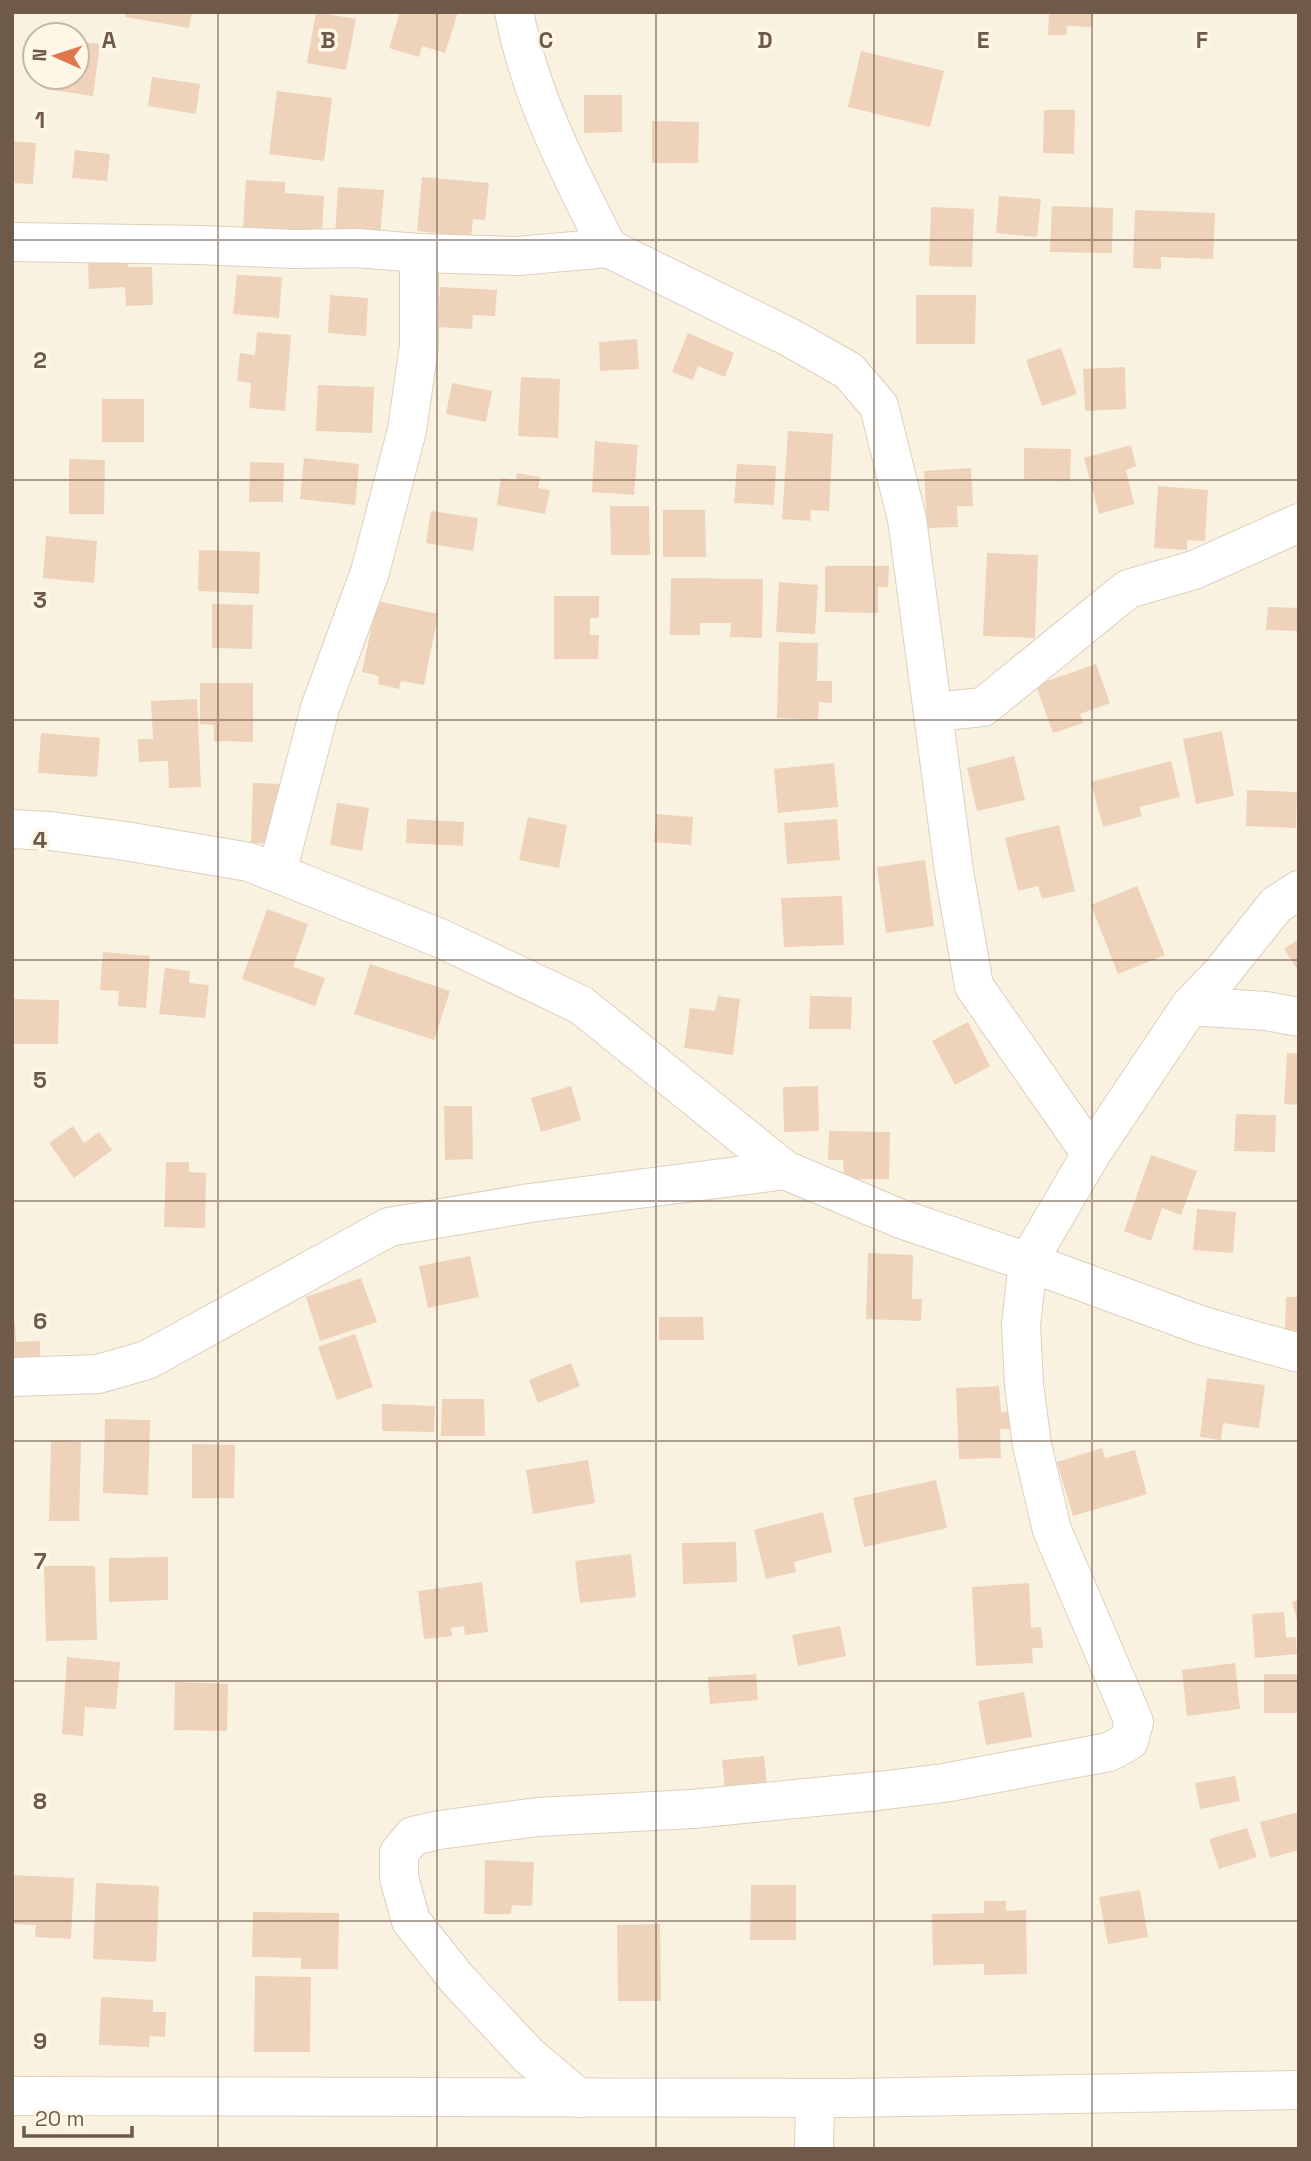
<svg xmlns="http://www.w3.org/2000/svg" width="1311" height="2161" viewBox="0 0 1311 2161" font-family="'Space Grotesk',sans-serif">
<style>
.building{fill:#eed2ba}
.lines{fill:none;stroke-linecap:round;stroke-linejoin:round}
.street-casing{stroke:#decfbd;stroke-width:40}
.secondary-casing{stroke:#e2d0bc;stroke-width:40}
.street{stroke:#fff;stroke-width:38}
.secondary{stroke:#fff;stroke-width:38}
.grid{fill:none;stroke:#6f5a4a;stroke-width:2;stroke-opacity:0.55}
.grid-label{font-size:23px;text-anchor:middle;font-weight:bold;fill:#6f5a4a;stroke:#fef6e6;stroke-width:7;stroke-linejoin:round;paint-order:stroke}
</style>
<rect width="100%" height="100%" fill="#faf2e1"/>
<!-- building -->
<path class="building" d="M126,12h66l-3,16 -64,-11z
M316,12l40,7 -10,51 -39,-7z
M400,12h58l-13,41 -23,-7 -3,11 -30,-9z
M1049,12h44l-1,15 -25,-1 -1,9h-18z
M77,41l23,3 -7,52 -48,-7 2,-12h30z
M861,51l83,20 -14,56 -82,-20z
M152,77l48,7 -4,30 -48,-8z
M277,91l55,7 -8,63 -55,-7z
M584,95h38v37l-38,1z
M1044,110h31l-1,44 -31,-1z
M652,121l47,1 -1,41h-46z
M12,141l24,2 -3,41 -21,-1z
M75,150l35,4 -3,27 -35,-3z
M422,177l67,6 -4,37 -12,-1 -2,18 -54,-6z
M246,180l39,2v11l39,3 -3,53 -79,-4z
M338,187l46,3 -4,48 -45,-3z
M999,196l42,3 -4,38 -41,-4z
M1052,206l61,2 -1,45 -62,-1z
M931,207l43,2 -2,58 -43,-1z
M1135,210l80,3 -2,46 -52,-2v12l-28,-1z
M129,261l-1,6h24l1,38 -27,1 -1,-19 -36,2 -1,-27z
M237,275l45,2 -3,41 -46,-4z
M440,287l57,3 -2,26 -22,-1 -1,14 -34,-2z
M330,295l38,3 -2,38 -38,-3z
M916,295h60l-1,49h-59z
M257,332l34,3 -6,76 -36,-3 2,-25 -14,-2 3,-28 15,2z
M688,333l46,20 -9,24 -27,-11 -5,14 -21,-8z
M637,339l2,30 -39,2 -1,-29z
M1061,348l16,46 -35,12 -16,-46z
M1125,367l1,42 -41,2 -2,-42z
M521,377l39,2 -2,59 -40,-2z
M452,383l40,8 -6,31 -40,-8z
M318,385l56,2 -2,46 -56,-2z
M102,399h42v43h-42z
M788,431l45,3 -4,77 -18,-1 -1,11 -28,-2z
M595,441l43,4 -4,50 -42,-3z
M1131,445l5,21 -10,4 8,34 -35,10 -15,-56z
M1024,448l47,1 -1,32 -46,-2z
M304,458l55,6 -4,41 -55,-6z
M69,459l36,1 -1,54h-35z
M250,462l34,1 -1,39h-34z
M737,464l39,2 -2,39 -40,-2z
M971,468l2,38h-16l1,21 -31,1 -3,-57z
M517,473l23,4 -2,11 12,2 -5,24 -48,-9 4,-27 15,2z
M1158,486l50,4 -3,51 -18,-1v10l-33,-2z
M610,506h39l1,49h-39z
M663,510h42l1,47h-43z
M431,511l47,7 -5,33 -47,-8z
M46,536l51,5 -3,42 -51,-5z
M199,550l61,2 -1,42 -61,-3z
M987,553l51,2 -3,83 -52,-2z
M825,566h64l-1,21h-10v26l-53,-1z
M671,578l92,1 -1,59 -32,-1 1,-14h-31v12h-30z
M779,582l39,3 -3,49 -39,-2z
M554,596h45v22h-9v17h9l-1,24h-44z
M377,601l61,13 -14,71 -23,-4 -2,8 -21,-5 1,-8 -17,-4z
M212,604l41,1 -1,44 -40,-1z
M1268,607l31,1v23l-33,-1z
M779,642l39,1 -1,38h15v22l-13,-1 -1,18 -41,-2z
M1096,664l14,39 -30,11 3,9 -30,10 -17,-48z
M200,683h53v59l-39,-1v-16l-14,-1z
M197,699l4,88 -32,1 -1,-27 -29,1 -1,-23h15l-2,-38z
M1222,731l12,65 -38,8 -13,-65z
M41,733l59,5 -3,39 -59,-4z
M1014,756l11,44 -48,11 -10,-43z
M1171,761l9,36 -41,10 3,9 -39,11 -12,-45z
M834,763l4,44 -60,6 -4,-44z
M253,783l28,1 -3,60 -27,-1z
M1247,790l50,2 -1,36 -50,-2z
M337,803l32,5 -7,43 -32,-6z
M656,814l37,3 -2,28 -37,-3z
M528,817l39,8 -8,43 -40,-8z
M407,819l57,3 -1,24 -57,-3z
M837,819l3,41 -53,4 -3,-41z
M1059,825l16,66 -33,8 -4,-13 -20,5 -13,-53z
M925,860l9,66 -48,7 -9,-66z
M1137,886l28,69 -47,19 -27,-69z
M842,896l2,49 -60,2 -3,-49z
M267,909l41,15 -15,43 32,11 -10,28 -73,-27z
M1299,939v33l-15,-23z
M103,952l47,4 -4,52 -28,-2 1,-15 -19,-1z
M370,964l80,27 -16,49 -80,-26z
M165,968l25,3 -1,12 20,2 -4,33 -46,-4z
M718,996l22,3 -7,56 -49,-7 6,-40 25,3z
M810,996l42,1 -1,32h-42z
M12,999l47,1 -1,44h-46z
M968,1022l22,44 -35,19 -23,-44z
M1287,1053l12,1v51l-15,-1z
M571,1086l10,34 -40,12 -10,-34z
M818,1086l1,45 -35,1 -1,-45z
M444,1106h28l1,53 -28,1z
M1236,1114l40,1 -1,37 -41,-1z
M73,1126l11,17 15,-11 13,18 -38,28 -25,-35z
M829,1131l61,1 -1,47h-45l-1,-19h-15z
M1151,1155l46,16 -16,44 -19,-7 -11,33 -27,-10z
M166,1162h23v10l17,1 -1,55 -41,-1z
M1197,1209l39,3 -3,41 -40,-3z
M868,1253l45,2 -1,44h10l-1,22 -55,-2z
M470,1256l9,41 -51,11 -9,-42z
M361,1278l16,44 -57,19 -14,-44z
M1286,1297h13v34l-14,-1z
M659,1317h44l1,23h-45z
M12,1322h3l1,20 24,-1v21l-28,1z
M355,1334l18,53 -36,13 -19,-53z
M571,1363l9,23 -42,17 -9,-23z
M1207,1378l58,7 -6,43 -36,-5 -2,17 -21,-3z
M999,1386l2,26 11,-1v18h-12l1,29 -42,1 -3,-71z
M442,1399h42l1,37h-44z
M382,1404l53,2 -1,26 -52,-1z
M105,1419l45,1 -2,75 -45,-2z
M51,1441l30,1 -2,79h-30z
M192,1444l43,1 -1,53h-42z
M1102,1448l3,10 30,-8 12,44 -74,22 -16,-54z
M588,1460l7,43 -62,11 -7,-44z
M936,1480l11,48 -83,19 -11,-49z
M823,1512l9,40 -38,10 2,10 -30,7 -12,-49z
M736,1542l1,40 -54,2 -1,-41z
M631,1554l5,43 -56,6 -5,-42z
M168,1557v43l-59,2v-44z
M44,1566h51l2,74 -51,1z
M482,1582l6,50 -23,3 -1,-9 -13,2 1,8 -28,3 -6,-48z
M1029,1583l2,45 10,-1 2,21h-11l1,15 -57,3 -4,-79z
M1299,1600v23h-1l-6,-21z
M1284,1612l2,26 10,-1 1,17 -42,4 -3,-44z
M840,1626l6,30 -48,10 -6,-31z
M67,1657l53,5 -4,47 -31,-2 -2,29 -21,-2z
M1235,1663l5,46 -53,7 -5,-46z
M756,1674l2,26 -48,4 -2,-27z
M1264,1674h35v39h-35z
M175,1682l53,2 -1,47 -53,-1z
M1024,1692l8,45 -46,8 -8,-44z
M764,1756l3,29 -42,4 -3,-29z
M1235,1776l5,25 -40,8 -5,-26z
M1299,1812v38l-29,8 -10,-36z
M1247,1828l10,29 -38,12 -10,-30z
M485,1860l49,2 -2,44 -20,-1 -1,9h-27z
M12,1875l62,3 -3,61 -36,-2 1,-12 -24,-1z
M96,1883l63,3 -3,76 -63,-3z
M751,1885h45v55h-46z
M1140,1890l8,47 -40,7 -9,-47z
M984,1901h22v10l20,-1 1,64 -43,1v-11l-51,1 -1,-51 52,-1z
M253,1912l86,1 -1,56h-37v-11l-49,-1z
M660,1924l1,77h-43l-1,-76z
M255,1976l56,1 -1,75h-56z
M101,1997l52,3v12h13l-1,25 -15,-1 -1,11 -50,-2z"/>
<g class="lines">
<defs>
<path id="street" d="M514,12c16,84 56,161 94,236
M12,242l188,3 94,4 62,-1 63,5 99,3 90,-8 181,89 60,34 30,35 28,113 47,352 20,115 117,168
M933,712l50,-5 145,-118 66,-19 105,-47
M12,829l38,2 75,10 124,21 193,77 139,66 204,165 -255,33 -141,24 -242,133 -49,14 -86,3
M277,872l43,-164 50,-136 37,-142 12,-84v-93
M1190,1006l76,5 33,6
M785,1170l116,49 127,43 63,-108 99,-148 30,-31 56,-70 23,-15
M579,2098l-51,-43 -70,-75 -47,-59 -12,-43v-25l14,-17 26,-6 99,-13 154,-8 186,-18 66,-8 165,-31 20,-11 5,-19 -82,-192 -20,-85 -8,-60 -3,-60 7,-63 175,64 96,27
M814,2149l1,-51"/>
<path id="secondary" d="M12,2096l836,2 451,-8"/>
</defs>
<!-- street casing -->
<use href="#street" class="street-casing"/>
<!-- secondary casing -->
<use href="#secondary" class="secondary-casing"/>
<!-- street -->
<use href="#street" class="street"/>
<!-- secondary -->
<use href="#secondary" class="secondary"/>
</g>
<!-- grid -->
<path class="grid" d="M218,12v2137M437,12v2137M656,12v2137M874,12v2137M1092,12v2137M12,240h1287M12,480h1287M12,720h1287M12,960h1287M12,1201h1287M12,1441h1287M12,1681h1287M12,1921h1287"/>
<g class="grid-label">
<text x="109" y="48">A</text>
<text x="328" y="48">B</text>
<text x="546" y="48">C</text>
<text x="765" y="48">D</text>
<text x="983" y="48">E</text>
<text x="1202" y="48">F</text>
<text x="40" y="128">1</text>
<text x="40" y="368">2</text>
<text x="40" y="608">3</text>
<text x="40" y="848">4</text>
<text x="40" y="1088">5</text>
<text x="40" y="1329">6</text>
<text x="40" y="1569">7</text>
<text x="40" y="1809">8</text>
<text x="40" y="2049">9</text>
</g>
<!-- border -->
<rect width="1311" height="2161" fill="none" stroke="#6f5a4a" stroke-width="28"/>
<!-- north arrow -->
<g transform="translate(56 56) rotate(273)"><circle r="33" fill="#fef6e6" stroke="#c5b8a8" stroke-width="2"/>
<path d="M0-5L12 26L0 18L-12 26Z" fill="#dd774d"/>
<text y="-10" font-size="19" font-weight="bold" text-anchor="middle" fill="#6f5a4a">N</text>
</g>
<!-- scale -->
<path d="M24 2126v10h108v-10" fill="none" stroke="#6f5a4a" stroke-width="3.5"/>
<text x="35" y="2126" font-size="21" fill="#6f5a4a" stroke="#fef6e6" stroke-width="5" paint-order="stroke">20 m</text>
</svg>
